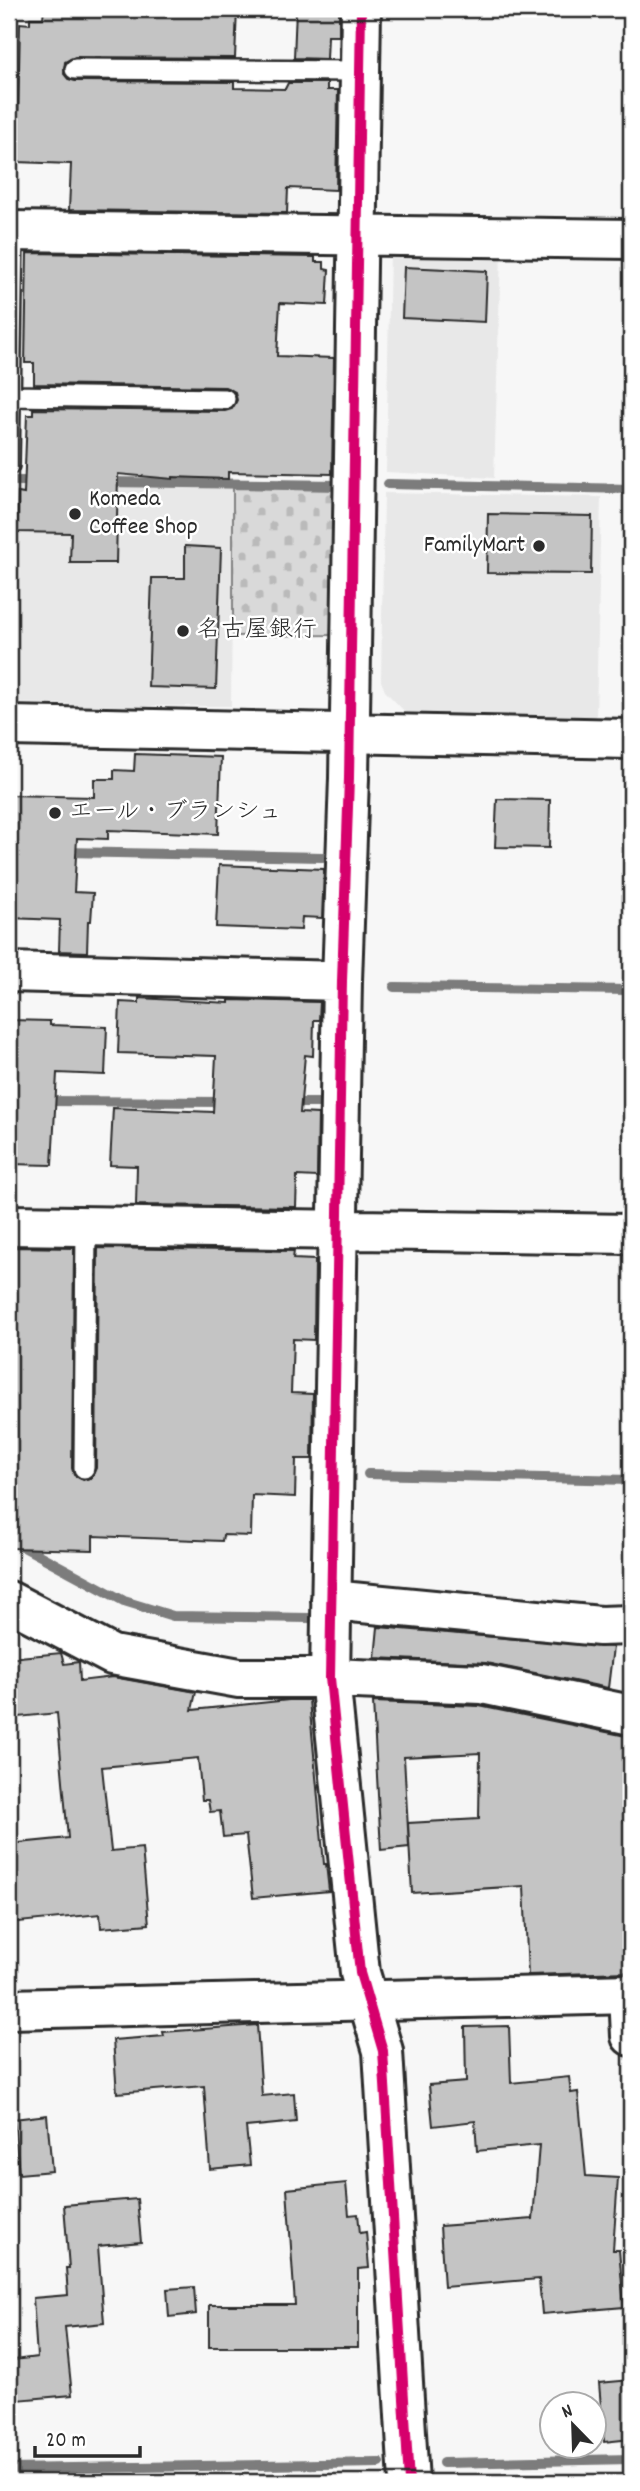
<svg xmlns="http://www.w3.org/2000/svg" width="640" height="2491" viewBox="0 0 640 2491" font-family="Dekko,'Klee One',sans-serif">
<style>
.built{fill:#e8e8e8}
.cemetery{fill:url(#cemetery-stones);stroke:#828282;stroke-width:2}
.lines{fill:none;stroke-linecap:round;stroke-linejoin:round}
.stream{stroke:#7b7b7b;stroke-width:10}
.building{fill:#c4c4c4;stroke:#2b2b2b;stroke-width:2}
.service-casing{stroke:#2b2b2b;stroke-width:24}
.minor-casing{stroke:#2b2b2b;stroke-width:44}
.tertiary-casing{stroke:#2b2b2b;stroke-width:44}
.service{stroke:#fff;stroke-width:19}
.minor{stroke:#fff;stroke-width:38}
.tertiary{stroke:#fff;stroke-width:38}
.cycleway-casing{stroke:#fff;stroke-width:15}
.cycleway{stroke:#d6006c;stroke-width:10}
.poi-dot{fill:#2b2b2b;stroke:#fff;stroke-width:2.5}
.labels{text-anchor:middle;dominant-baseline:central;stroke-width:5;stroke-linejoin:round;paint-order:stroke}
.poi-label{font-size:24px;fill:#2b2b2b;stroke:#fff;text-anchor:start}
</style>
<defs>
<pattern id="cemetery-stones" width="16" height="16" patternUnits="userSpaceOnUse" patternTransform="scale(1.75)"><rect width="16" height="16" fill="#d9d9d9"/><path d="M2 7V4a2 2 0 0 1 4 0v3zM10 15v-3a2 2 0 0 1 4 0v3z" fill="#bababa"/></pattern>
</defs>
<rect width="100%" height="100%" fill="#f7f7f7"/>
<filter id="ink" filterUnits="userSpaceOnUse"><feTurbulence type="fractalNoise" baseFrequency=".0143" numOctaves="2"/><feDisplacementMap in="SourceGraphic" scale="14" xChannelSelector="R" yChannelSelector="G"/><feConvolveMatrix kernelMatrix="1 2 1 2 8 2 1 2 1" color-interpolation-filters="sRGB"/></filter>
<g filter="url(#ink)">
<!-- built -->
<path class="built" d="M390,249l111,3 -7,226 -108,-6z
M9,485l224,3 -2,218h-114l-108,-3z
M384,493l217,4 -5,221 -189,-4 -22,-23 -4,-10z"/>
<!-- cemetery -->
<path class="cemetery" d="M233,488l103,2v145l-103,1z"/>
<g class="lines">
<!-- stream -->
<path class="stream" d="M9,481h28
M106,482l231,3
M388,484l243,5
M64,852l259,5
M394,987l237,3
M43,1101l183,1
M288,1103h36
M368,1474l263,6
M9,1539l115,62 49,15 137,2
M443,2463l188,-4
M9,2469l371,-6"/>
</g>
<!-- building -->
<path class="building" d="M44,9h193l-2,49 -160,-1 -10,5 -1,12 4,5 7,2 159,1v6l51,1 3,-6h39v7h11l-2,100 -48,-2 -1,25 -218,-3 2,-46 -54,-2 3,-139 10,1v-6h13z
M296,9h43v27h-11l-1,23 -33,-1z
M27,253l288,4v5h9v7l5,1 -2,35 -47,-2 -3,53 57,2 -2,116 -104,-2v7l-55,-2v2l-55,-5 -2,89h-46l1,-30 -54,-1 1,-39 6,1 3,-79h6v-6l192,2 7,-2 5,-9 -2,-8 -10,-5 -191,-3v-21h-9z
M404,267l83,4 -2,51 -83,-4z
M488,514l104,2 -1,58 -104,-1z
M185,546l36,2 -5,141 -68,-2 4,-109h33z
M135,754l86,3 -3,77 -110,-4v9l-31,-1 -3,54 19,1 -2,28h-3l-1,31 -28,-1 1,-31 -51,-2v-123l85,2v-18h20v-9l20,1z
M497,799l53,1 -1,48 -54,-1z
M219,865l105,4 -2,49 -20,-1 -1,13 -85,-3z
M139,998l90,5v-3l91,2 -1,18h-5l-1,36 -8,-1 -5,58 18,1 -1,63 -20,-1 -1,31 -160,-2 1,-39 -27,-1 3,-57 100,4 3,-56 -98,-3 2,-51 19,1z
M9,1020l41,1v4l57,2 -2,48 -48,-2 -5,92 -43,-1z
M12,1247l62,1 -2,220 2,7 9,5 8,-2 5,-10 2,-220 196,3 -1,8 22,1 -1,80 -21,-1 -2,54 22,1 -1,65h-16l-1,38 -43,-2 -1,41 -28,-1 -1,6 -129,-5v14l-84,-2v-300z
M378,1627l235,20 -5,41 -122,-25 -111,-5z
M61,1653l3,11 15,-2 1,19 33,-4 83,15 -4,18 97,-10h20l15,164h2l3,27 -76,7 -7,-63 -23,2 -3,-26 -10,1 -2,-12h-6l-4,-42 -96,9 9,84 31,-3 7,76 -48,4 -1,-14 -91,9v-79l59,-6 -11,-125 -48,5v-60z
M373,1702l106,4 147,30 -2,86 4,-1 3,59v66l-4,1 1,25 -100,3 -4,-89 -112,7 -4,-70 71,-4 1,-66 -76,4 5,90 -28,3z
M257,2025l5,71 32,-3 2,29 -50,5 4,38 -40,4 -6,-83 -87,7 -4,-53 51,-4 -1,-4z
M509,2026l2,57 58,-6 2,16 7,-1 8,84 32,2 -5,72h6l5,57 -82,7 -3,-35 -95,8 -4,-61 93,-7 6,-74 -62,6 -2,-30 -42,5 -4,-41 37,-3 -1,-55z
M47,2115l5,56 -33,3 -5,-55z
M346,2183l3,32 9,-1 2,19 6,-1 3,36 -11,1v78h-149v-42h86l-8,-116z
M137,2199l4,43 -43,4 6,77 -39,4 7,68 -55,5 -4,-40 24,-3 -4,-59 35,-3 -2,-27h3l-5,-63z
M194,2287l2,27 -27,3 -2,-28z
M631,2380v59l-27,3 -5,-59z"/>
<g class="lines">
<defs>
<path id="service" d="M75,69l284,2
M10,396l215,3
M9,465l4,-234
M84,1468l2,-241"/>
<path id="minor" d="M361,9l-12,769 -7,203 -12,697 30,295 23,78 26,431
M9,231l622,8
M9,972l333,9
M9,1225l622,9
M331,1600l269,26 31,-1
M9,1601l103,54 127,23h91l152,6 149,31
M629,1994l2,42"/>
<path id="tertiary" d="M9,726l622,13
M9,2009l622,-15"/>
</defs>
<!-- service casing -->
<use href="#service" class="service-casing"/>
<!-- minor casing -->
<use href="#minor" class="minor-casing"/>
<!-- tertiary casing -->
<use href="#tertiary" class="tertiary-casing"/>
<!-- service -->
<use href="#service" class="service"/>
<!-- minor -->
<use href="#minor" class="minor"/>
<!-- tertiary -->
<use href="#tertiary" class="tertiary"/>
<defs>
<path id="cycleway" d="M361,9l-12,769 -7,203 -12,697 30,295 23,78 26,431"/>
</defs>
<!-- cycleway casing -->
<use href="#cycleway" class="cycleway-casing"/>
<!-- cycleway -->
<use href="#cycleway" class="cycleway"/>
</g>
</g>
<!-- markers -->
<g class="poi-dot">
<circle cx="75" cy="514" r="7"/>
<circle cx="539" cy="546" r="7"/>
<circle cx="183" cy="631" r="7"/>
<circle cx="55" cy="813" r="7"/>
</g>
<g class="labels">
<!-- poi labels -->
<g class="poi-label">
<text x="89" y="500">Komeda<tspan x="89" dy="28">Coffee Shop</tspan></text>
<text x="525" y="546" text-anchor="end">FamilyMart</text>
<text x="197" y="631">名古屋銀行</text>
<text x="69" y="813">エール・ブランシュ</text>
</g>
</g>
<!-- margin -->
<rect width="640" height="2491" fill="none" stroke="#fff" stroke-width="35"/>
<rect x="18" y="18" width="605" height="2456" fill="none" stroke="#2b2b2b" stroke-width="2.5" filter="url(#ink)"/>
<!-- north arrow -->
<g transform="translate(573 2425) rotate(337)"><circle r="33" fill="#ffffff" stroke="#aaaaaa" stroke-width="2"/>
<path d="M0-5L12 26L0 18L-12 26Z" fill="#2b2b2b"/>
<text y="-10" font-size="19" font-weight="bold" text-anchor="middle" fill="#2b2b2b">N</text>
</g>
<!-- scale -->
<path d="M35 2446v10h105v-10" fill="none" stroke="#2b2b2b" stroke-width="3.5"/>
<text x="46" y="2446" font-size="21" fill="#2b2b2b" stroke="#ffffff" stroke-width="5" paint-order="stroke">20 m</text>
</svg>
